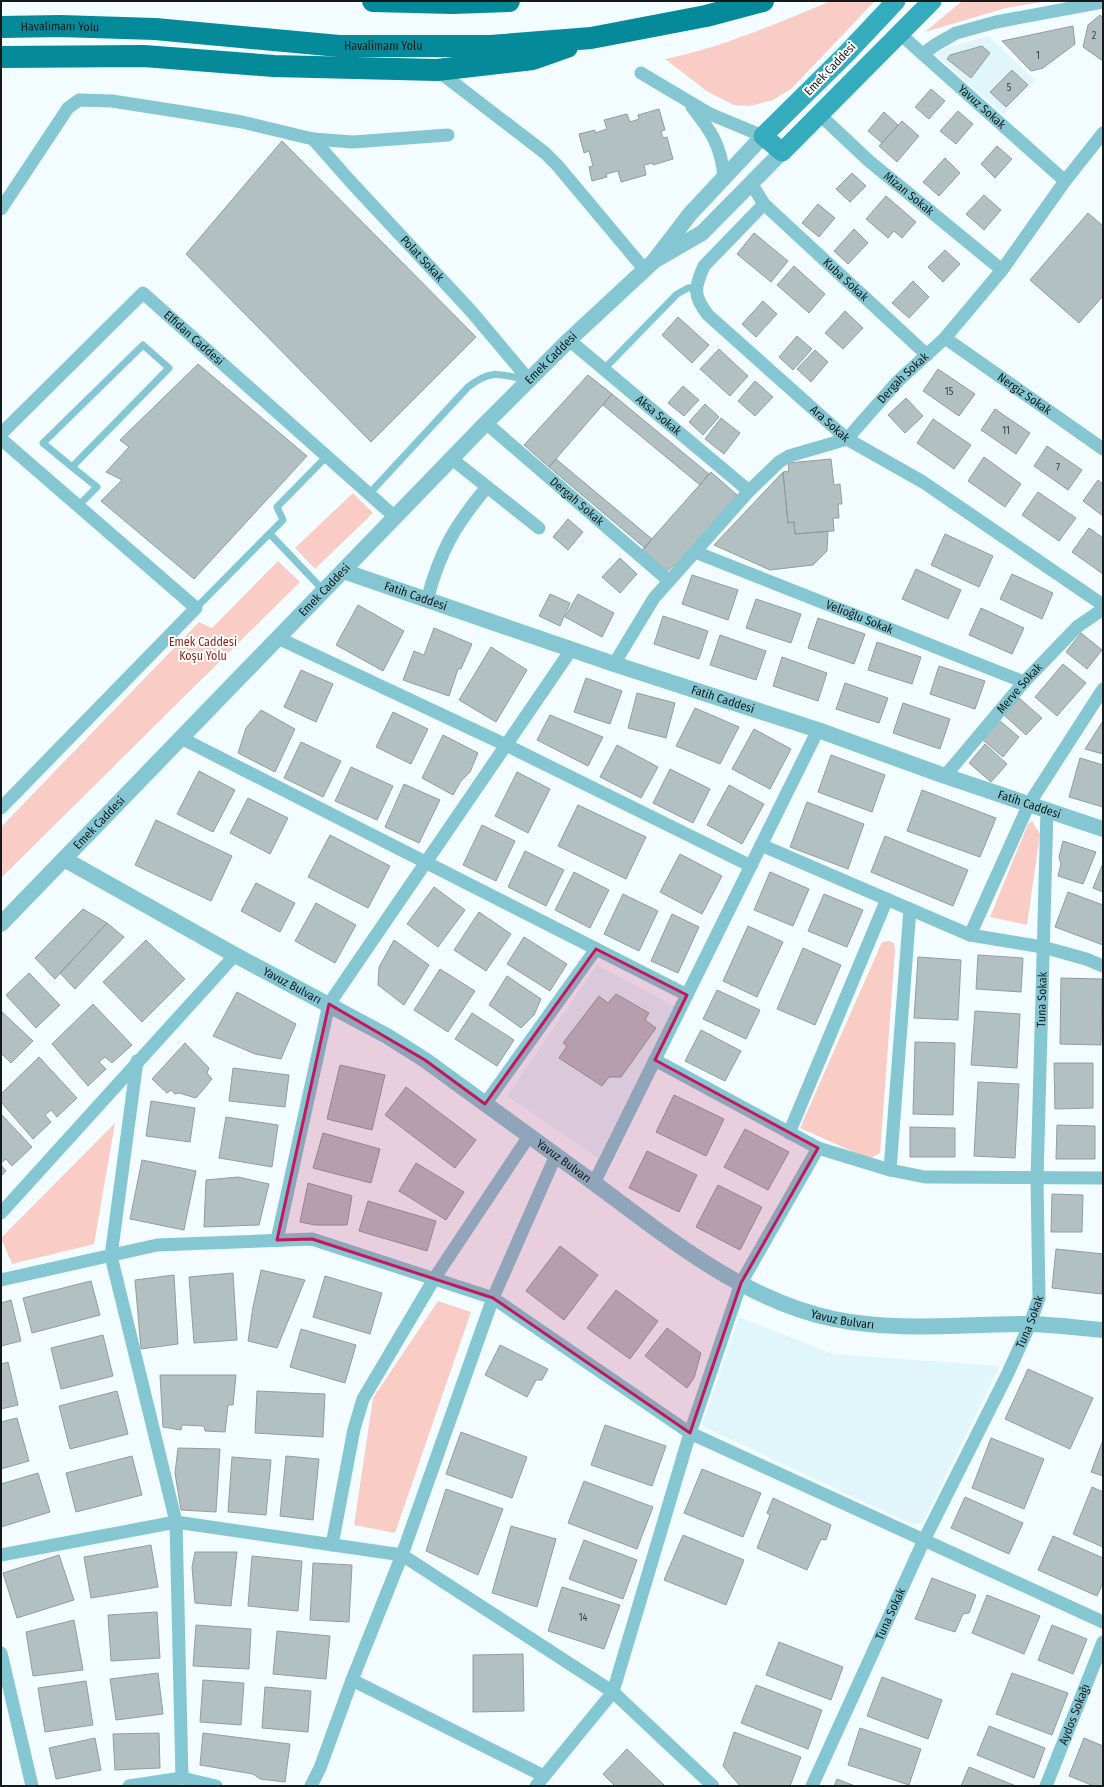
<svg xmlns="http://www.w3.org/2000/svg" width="1104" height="1787" viewBox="0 0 1104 1787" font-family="'Fira Sans Condensed',sans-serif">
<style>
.built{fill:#e0f6fa}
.green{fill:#f9cdc6}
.building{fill:#b3c0c2;stroke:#909c9e}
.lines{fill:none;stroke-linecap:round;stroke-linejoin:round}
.service{stroke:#84c7d2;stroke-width:7}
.minor{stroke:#84c7d2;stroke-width:13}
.tertiary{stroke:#84c7d2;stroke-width:16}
.secondary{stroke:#34acbd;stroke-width:19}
.trunk{stroke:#048a99;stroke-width:22}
.marked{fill:#c2185b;fill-opacity:0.2;stroke:#c2185b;stroke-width:3;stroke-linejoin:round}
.labels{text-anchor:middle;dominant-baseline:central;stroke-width:4;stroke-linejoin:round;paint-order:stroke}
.number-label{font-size:10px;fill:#3c4344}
.street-label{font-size:12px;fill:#15191a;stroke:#fff}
.park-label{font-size:12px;fill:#822821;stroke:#fff}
</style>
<rect width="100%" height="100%" fill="#f3fdff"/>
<!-- built -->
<path class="built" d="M988,36l47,44 -31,35 -71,-63z
M597,965l77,41 -76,152 -91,-62z
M739,1317l94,37 167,12 -77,156 -10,3 -211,-99z"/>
<!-- green -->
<path class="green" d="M831,1h44l-84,88 -18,11 -23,6 -16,-1 -26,-13 -43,-33c58,-12 112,-36 166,-58z
M962,1h86l-42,7 -81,24z
M353,493l20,20 -58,56 -20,-21z
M278,561l22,21 -299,296v-51l198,-205 13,6z
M1032,821l8,13 -13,91 -37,-8 38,-93z
M889,941l5,2 1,8 -15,202 -11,6 -69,-31 82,-186z
M115,1123l-21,121 -82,20 -11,-26z
M438,1301l33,11 -76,221 -41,-8 19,-127z"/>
<!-- building -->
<path class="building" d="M1100,15l3,3v43l-20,-14 5,-22z
M1073,26l2,18 -32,24 -12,3 -29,-30z
M982,46l8,7 -19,25 -24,-19 3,-4z
M1012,70l16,15 -22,22 -16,-15z
M931,89l14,12 -16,18 -14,-12z
M659,109l6,21 -4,1 2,7 4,-1 6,22 -20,6v-2l-9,2 2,10 -25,7 -3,-11 -12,3 1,3 -15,4 -3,-14 4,-1 -4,-15 -5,2 -5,-19 16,-4v3l12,-4 -3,-9 23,-6 3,8 9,-3 -1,-4z
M958,111l15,13 -17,20 -16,-13z
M884,112l14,13 -16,18 -14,-12z
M902,121l17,15 -22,26 -18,-16z
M282,141l194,196 -105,105 -185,-188z
M997,146l15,13 -17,19 -14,-14z
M945,158l15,15 -21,23 -16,-14z
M852,173l14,13 -16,16 -14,-13z
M984,195l17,15 -17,20 -18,-16z
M886,196l30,26 -14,16 -8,-7 -6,7 -22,-19z
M818,204l17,14 -16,19 -17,-14z
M1088,213l15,13v70l-24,27 -49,-43z
M854,229l14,14 -20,21 -14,-13z
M754,233l34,28 -17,21 -34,-28z
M945,250l15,14 -17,18 -15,-15z
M794,266l31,28 -16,19 -32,-28z
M913,281l16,16 -20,21 -17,-15z
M763,301l14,13 -21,23 -14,-13z
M845,311l18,17 -20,21 -18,-16z
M678,317l31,28 -17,18 -30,-28z
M797,336l15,13 -19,21 -14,-13z
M719,349l29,27 -18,20 -30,-27z
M815,350l13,12 -17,20 -14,-13z
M198,364l109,92 -113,123 -93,-78 21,-21 -16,-8 23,-25 -9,-7z
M938,369l37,25 -16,22 -36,-25z
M588,375l24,19 -63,73 -25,-22z
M755,381l18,16 -18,19 -17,-15z
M683,386l16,14 -15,16 -16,-13z
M612,394l97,80 -9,11 -97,-80z
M906,398l17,18 -18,17 -17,-18z
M705,404l14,13 -16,18 -14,-13z
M995,409l35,24 -14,21 -35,-24z
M721,418l19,15 -16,21 -19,-15z
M933,419l38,26 -17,24 -37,-26z
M1047,446l35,24 -14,20 -34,-24z
M984,457l37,27 -16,23 -37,-26z
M556,459l96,80 -7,9 -96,-81z
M831,459l3,26 6,-1 2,20h-4l1,14h-6l1,13 -39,3 -1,-12 -6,1 -5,-51 6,-1 -1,-8z
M711,472l26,23 -60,72 -3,-2 -7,6 -25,-21z
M783,472l5,51 6,-1 1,12 33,-3 -1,20 -14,14 -43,5 -56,-25z
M1098,480l5,4v32l-20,-15z
M1038,492l38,26 -17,23 -37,-26z
M568,519l15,13 -15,18 -15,-13z
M1089,528l14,10v36l-31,-22z
M945,534l48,22 -14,31 -48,-22z
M620,558l17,16 -17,19 -18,-16z
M916,569l45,21 -13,29 -46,-20z
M1012,574l41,19 -11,26 -42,-20z
M692,575l46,15 -10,30 -46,-16z
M550,594l20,9 -10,23 -21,-10z
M578,594l36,19 -12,24 -37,-20z
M756,599l45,15 -10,29 -45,-15z
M358,605l46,26 -21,40 -47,-26z
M981,608l43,20 -12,26 -43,-19z
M663,616l45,15 -9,28 -45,-15z
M818,618l47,16 -11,30 -46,-16z
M434,628l38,16 -11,25h-3l-9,27 -46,-16 11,-29 10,4z
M1081,633l21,17 -15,19 -21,-17z
M720,635l46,16 -10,29 -46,-15z
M877,642l44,15 -9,27 -44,-14z
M491,647l36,23 -31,52 -37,-22z
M782,657l45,16 -9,28 -45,-15z
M1063,664l23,19 -29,33 -22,-19z
M939,666l46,15 -10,28 -45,-15z
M301,670l32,14 -17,38 -32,-15z
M586,678l36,13 -12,33 -36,-12z
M845,683l43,15 -9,25 -43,-14z
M637,693l38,10 -9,35 -38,-10z
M1019,698l23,20 -16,17 -22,-20z
M903,703l47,16 -10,30 -47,-16z
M695,708l44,19 -19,37 -44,-18z
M261,710l34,19 -20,43 -37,-19 8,-25z
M393,712l35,17 -17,35 -35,-17z
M550,715l53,22 -15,29 -51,-26z
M999,720l20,17 -16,20 -20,-17z
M1103,721v33l-18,-5z
M754,729l37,20 -21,40 -38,-20z
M443,735l35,18 -8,19 -9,9 -8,14 -31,-17z
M301,742l40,19 -18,36 -39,-19z
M985,744l22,20 -16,18 -22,-19z
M617,745l41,22 -17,31 -41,-21z
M831,755l54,20 -13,37 -54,-20z
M1080,758l23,7v42l-34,-10z
M351,767l42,19 -16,34 -42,-19z
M670,769l40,20 -17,34 -40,-20z
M199,771l36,19 -22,42 -36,-18z
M517,772l33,17 -22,44 -33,-17z
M404,784l36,16 -21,43 -34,-16z
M729,785l35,19 -22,40 -35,-19z
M922,790l74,28 -16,39 -73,-26z
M248,798l40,20 -18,36 -40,-21z
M807,802l57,22 -16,45 -58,-22z
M578,805l68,32 -20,42 -68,-33z
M156,820l76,36 -21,45 -76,-36z
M482,825l33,16 -19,40 -33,-16z
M330,835l60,31 -22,42 -60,-31z
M885,836l83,34 -15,36 -82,-34z
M1063,841l33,11 -13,32 -25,-8 3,-12 -2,-7z
M525,851l39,19 -18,36 -38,-19z
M680,854l42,22 -20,38 -42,-22z
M1103,863v29l-10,-4z
M574,872l35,18 -19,38 -35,-18z
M770,872l39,17 -16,37 -39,-16z
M256,883l39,20 -15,29 -39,-21z
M434,887l31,23 -27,37 -31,-23z
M1068,892l35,13v40l-48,-18z
M623,894l35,17 -19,40 -35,-17z
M824,894l39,16 -16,37 -39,-16z
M316,903l40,22 -21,38 -40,-22z
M83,909l24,14 -52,56 -20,-21z
M479,912l32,22 -25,37 -32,-21z
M672,914l27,13 -21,46 -27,-12z
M107,923l17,14 -49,52 -15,-16z
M748,926l35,16 -26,55 -34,-16z
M524,937l43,27 -17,27 -43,-27z
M146,940l39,39 -43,43 -39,-40z
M394,940l35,25 -25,40 -26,-20 1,-18z
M803,948l38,17 -26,60 -38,-16z
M978,955l45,3 -2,34 -45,-3z
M918,957l43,3 -3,60 -44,-2z
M440,969l35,22 -27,41 -34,-22z
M29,973l31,32 -24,23 -30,-33z
M507,976l34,23 -7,16 -13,13 -32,-23z
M1061,978l41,1 -1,66 -41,-1z
M717,990l43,20 -14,29 -43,-20z
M237,992l59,32 -15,35 -26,-5 -42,-18z
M616,994l33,19 -4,7 11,8 -35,49h-12l-7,9 -43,-28 8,-12 -4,-3 36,-47 9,7z
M93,1004l39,41 -20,18 -7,-6 -6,5 7,7 -18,17 -36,-42z
M1,1011l32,30 -22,22 -10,-10z
M975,1011l45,3 -3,54 -46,-3z
M472,1013l42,27 -17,26 -42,-27z
M701,1030l40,21 -16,30 -40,-20z
M915,1042l40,1 -2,72 -40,-1z
M185,1043l24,25 -2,5 5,6 -16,19 -17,-5 -4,1 -4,-4 -4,3 -15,-14z
M39,1057l38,41 -20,19 -6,-7 -6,5 6,7 -18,17 -32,-37v-8z
M1054,1063h39v45l-38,1z
M340,1065l45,10 -13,55 -45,-11z
M233,1068l56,7 -4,32 -56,-6z
M978,1082l41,2 -4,74 -41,-2z
M406,1087l70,53 -21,28 -70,-53z
M674,1095l50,24 -18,37 -50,-24z
M151,1101l44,7 -5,34 -44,-6z
M1,1114l31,33 -20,19 -6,-7 -5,4z
M226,1117l52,8 -6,42 -53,-9z
M1057,1125l38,1v33h-39z
M910,1127l45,1v29h-45z
M745,1129l44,23 -21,38 -44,-23z
M323,1133l57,16 -9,34 -58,-15z
M647,1151l50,24 -18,37 -50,-24z
M142,1160l54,11 -12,59 -54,-11z
M416,1163l48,29 -18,28 -47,-29z
M1,1165l5,6 -5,5z
M238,1177l31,7 -10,41 -55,2 2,-47z
M308,1183l44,13 -5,29h-32l-15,-3z
M718,1185l44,22 -22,43 -44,-23z
M1052,1194l31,1 -1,37h-31z
M368,1201l68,20 -9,30 -68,-20z
M560,1246l38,29 -34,45 -38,-29z
M1056,1249l47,5 -1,40 -50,-6z
M261,1270l44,10 -28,68 -29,-7 5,-34z
M233,1273l4,67 -43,3 -5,-66z
M174,1275l4,69 -37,5 -6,-69z
M325,1276l57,17 -12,41 -57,-17z
M91,1281l9,34 -68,18 -9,-35z
M616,1290l42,31 -28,38 -43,-31z
M11,1300l10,41 -20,5v-43z
M667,1328l34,25 -7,25 -7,10 -42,-32z
M301,1329l55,16 -11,38 -55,-16z
M103,1335l10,41 -52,13 -10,-41z
M500,1345l48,24 -6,11h-6l-9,17 -42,-22z
M8,1362l10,43 -17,4v-45z
M1028,1369l65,29 -23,51 -65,-30z
M160,1375h76l-3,30h-5l-3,27 -20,-1 -1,-5 -22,-1 -1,5 -18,-3z
M117,1391l11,43 -58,15 -11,-43z
M257,1391l68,3 -2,43 -68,-4z
M17,1418l12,43 -28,8v-47z
M605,1425l61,21 -14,40 -61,-21z
M461,1432l66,25 -15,41 -66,-24z
M991,1438l53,21 -20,50 -52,-21z
M1103,1440v36l-12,-4z
M178,1448l42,1 -4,63 -35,-2 -6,-37z
M132,1456l10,39 -66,17 -10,-39z
M286,1456l33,3 -6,61 -33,-4z
M232,1457l39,3 -5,55 -38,-3z
M702,1469l59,24 -18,44 -59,-24z
M38,1473l12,39 -49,15v-43z
M584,1481l69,26 -16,42 -69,-26z
M1092,1487l11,5v55l-30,-13z
M446,1489l57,20 -25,66 -52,-24z
M965,1497l58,26 -14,31 -58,-26z
M773,1498l58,27 -5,15 -5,-1 -14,31 -50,-22 13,-33 -3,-2z
M511,1526l45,13 -19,68 -45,-14z
M683,1535l61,25 -18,45 -62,-25z
M1053,1536l50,22v25l-6,13 -59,-26z
M584,1540l53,20 -14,39 -54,-20z
M151,1545l7,42 -67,11 -7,-41z
M195,1552h42l-6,54 -36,-3 -3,-36z
M59,1555l15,45 -57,18 -14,-45z
M252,1556l50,5 -4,50 -50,-5z
M313,1563l39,2 -3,57 -39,-2z
M932,1578l44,17 -7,18 -6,1 -8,18 -40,-13z
M562,1587l58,18 -16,44 -56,-18z
M987,1595l53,21 -16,38 -52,-21z
M157,1612l3,46 -49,3 -3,-46z
M74,1620l9,50 -50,6 -7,-44z
M196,1625l55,4 -2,40 -56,-3z
M1052,1625l35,14 -14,35 -35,-14z
M277,1631l53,5 -4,43 -53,-5z
M779,1642l64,25 -12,33 -65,-25z
M523,1654l1,57 -51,1v-57z
M158,1673l5,41 -47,6 -6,-41z
M1012,1673l56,20 -16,42 -56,-21z
M882,1677l60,23 -14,39 -61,-23z
M203,1680l41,3 -3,42 -41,-3z
M86,1681l7,44 -48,7 -7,-44z
M756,1685l66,25 -14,39 -67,-26z
M265,1687l46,4 -3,41 -46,-4z
M989,1726l56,22 -11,30 -57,-23z
M860,1728l61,21 -12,36 -61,-20z
M734,1732l67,25 -11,29h-50l-17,-20z
M159,1733l1,35 -45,2 -2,-36z
M203,1733l87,11 -5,38 -25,-3 -7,-5 -53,-9z
M95,1738l6,32 -45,9 -7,-31z
M1084,1738l19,8v40h-9l-25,-10z
M627,1749l38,37h-50l-12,-12z
M969,1767l47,19h-55z
M837,1779l18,7h-21z"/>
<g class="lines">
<!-- service -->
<path class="service" d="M604,369l73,-75 11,-6 8,-1
M72,467l-29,-24 100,-98 26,23 -97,99 25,20 -19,19
M369,494l99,-107c23,-18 31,-13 59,-7
M270,534l54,57
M196,608l87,-88 -6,-13 50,-51"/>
<!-- minor -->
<g class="minor">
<path id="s1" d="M899,33l166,148"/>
<path d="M923,54l12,-9 21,-12 40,-11 107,-20"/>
<path d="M437,70l108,83 12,12 88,105"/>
<path d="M641,73l69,41 53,22"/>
<path d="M692,107c19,24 29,38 32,70"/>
<path id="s2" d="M819,114l50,47 133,109"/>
<path id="s3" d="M313,139l37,42 121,130 58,69"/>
<path id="s4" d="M751,183l13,21 163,151"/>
<path id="s5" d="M764,204l-60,62c-10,22 -11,30 4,49l139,124 76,43 180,123"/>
<path d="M1,209l67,-101 11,-8 33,1 77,12 53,9 71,17 40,3 95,-7"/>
<path id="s6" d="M945,338l158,111"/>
<path id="s7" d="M569,340l180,151"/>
<path id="s8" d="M486,423l182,157"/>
<path id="s9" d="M1,434l142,-141 252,224"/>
<path d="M1,439l195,169 -195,200"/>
<path d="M452,459l87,69"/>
<path id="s10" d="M695,552l329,130"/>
<path d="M427,600c13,-49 28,-75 60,-113"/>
<path d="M278,638l228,107 245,121"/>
<path id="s11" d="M614,664l40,-66 95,-107 30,-29 10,-6 58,-17 50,-57 48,-44 57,-68 63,-89 38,-48"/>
<path d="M181,738l506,257"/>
<path id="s12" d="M945,776l79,-94 54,-56 25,-17"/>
<path d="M761,845l209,90 73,12 43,12 17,7"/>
<path d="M970,935l59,-131 74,-115"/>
<path d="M655,1060l163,88 72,22 35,7 178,1"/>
<path d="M137,1061l-26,195 65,266 6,256"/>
<path d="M485,1104l111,-155"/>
<path d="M789,1133l98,-234"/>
<path d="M890,1170l20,-261"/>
<path d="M594,1183l224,-453"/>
<path d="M1,1213l234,-258"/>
<path d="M277,1240l52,-236 242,-354"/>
<path d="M1,1280l156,-35 155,-6 181,59 197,135 413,189"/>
<path d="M332,1545l22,-116 9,-30 71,-120 95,-143"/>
<path d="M1,1555l175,-33 226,33 211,137 100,94"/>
<path d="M1,1653l31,133"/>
<path d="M352,1680l192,96"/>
<path d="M129,1786l53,-8 34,8"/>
<path d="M311,1786l9,-18 32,-88 50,-125 91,-257 63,-143"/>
<path d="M536,1786l77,-94 77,-259 51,-150 77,-135"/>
<path id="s13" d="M812,1786l112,-246 84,-167 22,-49 9,-26 -2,-119 10,-369"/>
<path id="s14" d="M1046,1786l57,-144"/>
</g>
<!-- tertiary -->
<g class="tertiary">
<path d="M657,259l45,-26 80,-81"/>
<path id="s15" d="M343,571l271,93 204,66 127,46 158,53"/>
<path id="s16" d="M64,859l171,96 152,81 38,24c56,41 113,82 169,123 73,54 149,117 240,136 62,13 129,5 193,5 25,0 51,4 76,6"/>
<path id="s17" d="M1,924l485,-501 83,-83 85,-79 36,-47 73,-78"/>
</g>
<!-- secondary -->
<path class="secondary" d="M896,1l-49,52 -84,83 19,16 150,-151"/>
<!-- trunk -->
<g class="trunk">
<path d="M373,1l80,2 56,-2"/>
<path id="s18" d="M1,27l59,-1 95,3 184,17h151l101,-8 115,-22 57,-15"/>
<path d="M1,57l143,-1 130,10 163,4 96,-11 34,-12"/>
</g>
</g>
<!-- marked area -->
<path class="marked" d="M596,949l91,46 -32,65 163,88 -77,135 -51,150 -197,-135 -181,-59 -35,1 52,-236 96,56 60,44z"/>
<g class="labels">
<!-- number labels -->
<g class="number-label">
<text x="1094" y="36">2</text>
<text x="1038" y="56">1</text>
<text x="1009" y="88">5</text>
<text x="949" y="392">15</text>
<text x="1006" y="431">11</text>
<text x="1058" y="468">7</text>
<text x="583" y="1618">14</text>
</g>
<!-- street labels -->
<g class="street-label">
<text stroke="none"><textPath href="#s18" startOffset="59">Havalimanı Yolu</textPath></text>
<text stroke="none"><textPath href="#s18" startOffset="383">Havalimanı Yolu</textPath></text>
<text transform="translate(830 69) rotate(-46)">Emek Caddesi</text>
<text stroke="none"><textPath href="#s1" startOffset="111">Yavuz Sokak</textPath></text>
<text stroke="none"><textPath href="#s2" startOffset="120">Mizan Sokak</textPath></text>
<text stroke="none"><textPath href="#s3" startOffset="162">Polat Sokak</textPath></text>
<text stroke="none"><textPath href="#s4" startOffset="136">Kuba Sokak</textPath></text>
<text stroke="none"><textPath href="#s9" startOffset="268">Elfidan Caddesi</textPath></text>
<text stroke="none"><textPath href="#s17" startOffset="789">Emek Caddesi</textPath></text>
<text stroke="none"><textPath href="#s11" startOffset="417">Dergah Sokak</textPath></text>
<text stroke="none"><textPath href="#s6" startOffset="97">Nergiz Sokak</textPath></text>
<text stroke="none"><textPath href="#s7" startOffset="117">Aksa Sokak</textPath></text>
<text stroke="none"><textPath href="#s5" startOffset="303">Ara Sokak</textPath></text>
<text stroke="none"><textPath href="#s8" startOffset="120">Dergah Sokak</textPath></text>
<text stroke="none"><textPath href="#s17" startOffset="465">Emek Caddesi</textPath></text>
<text stroke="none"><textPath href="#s15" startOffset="77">Fatih Caddesi</textPath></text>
<text stroke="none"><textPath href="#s10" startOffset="177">Velioğlu Sokak</textPath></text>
<text stroke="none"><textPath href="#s12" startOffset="115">Merve Sokak</textPath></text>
<text stroke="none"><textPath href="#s15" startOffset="401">Fatih Caddesi</textPath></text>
<text stroke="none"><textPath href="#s15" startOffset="725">Fatih Caddesi</textPath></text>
<text stroke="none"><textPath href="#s17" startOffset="141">Emek Caddesi</textPath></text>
<text stroke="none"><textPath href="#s16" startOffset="261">Yavuz Bulvarı</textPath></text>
<text stroke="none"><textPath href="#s13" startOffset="837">Tuna Sokak</textPath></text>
<text stroke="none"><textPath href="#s16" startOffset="585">Yavuz Bulvarı</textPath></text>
<text stroke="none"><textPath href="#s16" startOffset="909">Yavuz Bulvarı</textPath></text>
<text stroke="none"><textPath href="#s13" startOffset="513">Tuna Sokak</textPath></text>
<text stroke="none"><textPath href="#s13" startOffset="189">Tuna Sokak</textPath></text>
<text stroke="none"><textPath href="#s14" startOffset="77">Aydos Sokağı</textPath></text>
</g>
<!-- park labels -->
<g class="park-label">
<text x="203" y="642">Emek Caddesi<tspan x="203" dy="14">Koşu Yolu</tspan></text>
</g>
</g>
<!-- border -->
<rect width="1104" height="1787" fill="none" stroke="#15191a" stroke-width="4"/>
</svg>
